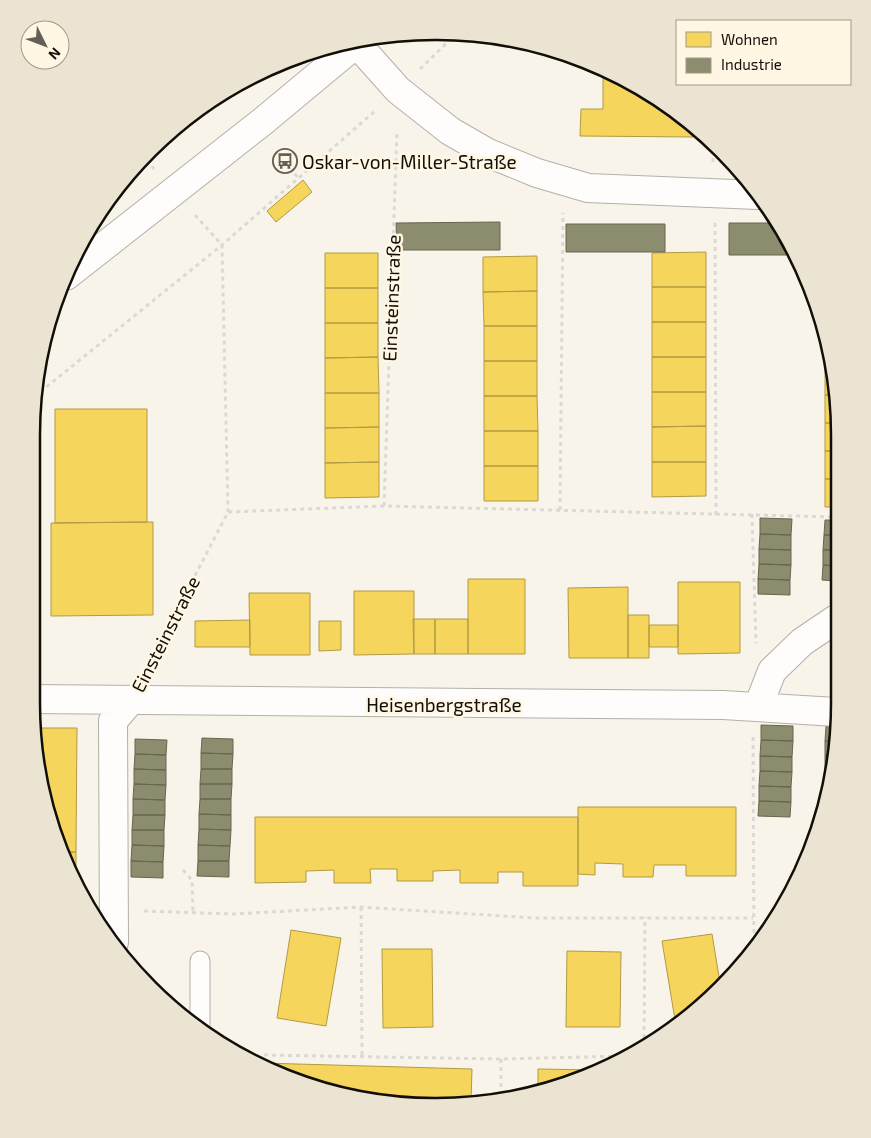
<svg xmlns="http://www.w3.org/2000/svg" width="871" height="1138" viewBox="0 0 871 1138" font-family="'Exo 2',sans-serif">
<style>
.homes{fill:#f6d55c;stroke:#b29a43}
.industry{fill:#8c8c6e;stroke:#676650}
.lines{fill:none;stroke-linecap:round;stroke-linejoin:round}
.service-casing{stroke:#b4b0a9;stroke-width:21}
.minor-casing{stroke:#b4b0a9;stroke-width:30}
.path{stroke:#dad9d6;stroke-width:3;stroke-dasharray:4 4;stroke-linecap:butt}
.service{stroke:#fefdfc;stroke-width:19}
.minor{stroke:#fefdfc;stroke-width:28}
.labels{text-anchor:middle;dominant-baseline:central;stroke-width:5;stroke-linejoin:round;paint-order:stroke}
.poi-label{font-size:19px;fill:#120f09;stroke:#fff6e4;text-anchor:start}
.street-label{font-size:19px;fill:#120f09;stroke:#fff6e4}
.rim{fill:none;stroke:#120f09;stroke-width:2.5}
</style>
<rect width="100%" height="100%" fill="#f9f4ea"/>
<!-- homes -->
<path class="homes" d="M603,69l57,31 34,27 -1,10 -113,-1 1,-27h22z
M303,180l9,12 -36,30 -9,-11z
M706,252v35h-54v-34z
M325,253h53v35h-53z
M537,256v35l-54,1v-35z
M652,287h54v35h-54z
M325,288h53v35h-53z
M537,291v35h-53l-1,-34z
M652,322h54v35h-54z
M325,323h53v34l-53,1z
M484,326h53v35h-53z
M825,339h1l7,28h-8z
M378,357l1,36h-54v-35z
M652,357h54v35h-54z
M484,361h53v35h-53z
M825,367h8l3,28h-11z
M652,392h54v34l-54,1z
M325,393h54v34l-54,1z
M825,395h11v28h-11z
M484,396h53l1,35h-54z
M55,409h92v113l-92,1z
M825,423h11v28h-11z
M706,426v36h-54v-35z
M379,427v35l-54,1v-35z
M484,431h54v35h-54z
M825,451h11v28h-11z
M379,462v35l-54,1v-35z
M652,462h54v34l-54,1z
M484,466h54v35h-54z
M825,479h11v28h-11z
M153,522v93l-102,1v-93z
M468,579h57v75h-57z
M678,582h62v71l-62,1z
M628,587v71h-59l-1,-70z
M354,591h60v63l-60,1z
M249,593h61v62h-60z
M628,615h21v43h-21z
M413,619h22v35h-21z
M435,619h33v35h-33z
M250,620v27h-55v-26z
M319,621h22v29l-22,1z
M649,625h29v22h-29z
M35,728h42l-1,124h-12l-19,-45z
M578,807h158v69h-50v-11h-32l-1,12h-30v-13l-28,-1v12l-17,-1z
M255,817h323v69h-55v-14h-25v11h-38v-13l-27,1v10h-36v-12h-27l1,14h-37v-13l-28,1v11l-51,1z
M64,852h12v29z
M291,930l50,8 -15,88 -49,-8z
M712,934l9,55 -45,37 -14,-85z
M382,949h50l1,78 -50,1z
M567,951l54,1 -1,75h-54z
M262,1063l210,6 -1,32 -35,6 -105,-14z
M538,1069l59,1 -32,15 -27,5z"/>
<!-- industry -->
<path class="industry" d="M500,222v28h-103l-1,-27z
M729,223h48l16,32h-64z
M566,224h99v28h-99z
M760,518l32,1 -1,16 -31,-1z
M825,520h11v15h-12z
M760,534l31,1v15l-32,-1z
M824,535h12v15h-13z
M759,549l32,1v15l-32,-1z
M823,550h13v16l-13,-1z
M759,564l32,1 -1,15 -32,-1z
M823,565l13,1v15l-14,-1z
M758,579l32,1v15l-32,-1z
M761,725l32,1v15l-32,-1z
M826,726h10v15h-11z
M202,738l31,1v15l-32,-1z
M135,739l32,1 -1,15 -31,-1z
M761,740l32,1 -1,16 -32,-1z
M825,741h11v15h-11z
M201,753l32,1 -1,15h-31z
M135,754l31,1v15l-32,-1z
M760,756l32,1v15l-32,-1z
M825,756h11l-4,16 -7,-1z
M134,769l32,1v15l-32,-1z
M201,769h31v15h-32z
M760,771l32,1 -1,15 -32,-1z
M825,771l7,1 -3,15 -5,-1z
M134,784l32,1 -1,15 -32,-1z
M200,784h32l-1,15h-31z
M759,786l32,1v15l-32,-1z
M824,786l5,1 -4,15h-1z
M133,799l32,1v15h-32z
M200,799h31v16l-32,-1z
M759,801l32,1 -1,15 -32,-1z
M199,814l32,1v15l-32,-1z
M133,815h32l-1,15h-32z
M199,829l32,1 -1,16 -32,-1z
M132,830h32v16l-32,-1z
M132,845l32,1 -1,16 -32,-1z
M198,845l32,1 -1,15h-31z
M131,861l32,1v16l-32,-1z
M198,861h31v16l-32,-1z"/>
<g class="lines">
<defs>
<path id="service" d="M200,961v66"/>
<path id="minor" d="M357,44l41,46 52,41 38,22 49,20 51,15 170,7
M66,276l196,-154 101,-84
M31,699l692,6 113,7
M758,707l14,-36 30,-29 34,-23
M114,942l-1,-221 17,-20"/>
</defs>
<!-- service casing -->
<use href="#service" class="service-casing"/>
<!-- minor casing -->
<use href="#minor" class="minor-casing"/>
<!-- path -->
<path class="path" d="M420,69l37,-36
M713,142v20
M147,160l7,9
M285,161l13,17
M195,215l27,30 6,267
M715,223l1,292
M34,397l188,-152 153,-134
M384,506l13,-376
M560,510l3,-297
M752,514l4,129
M147,668l81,-156 156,-6 452,11
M753,737l1,212
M804,847v14
M183,870l9,10 1,33
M361,907l1,149
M144,911l89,3 128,-7 174,11h218
M644,1046l1,-129
M264,1055l237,4 124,-3
M501,1059v37"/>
<!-- service -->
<use href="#service" class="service"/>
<!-- minor -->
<use href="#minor" class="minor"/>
</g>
<!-- icons -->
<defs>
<symbol id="bus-ring" viewBox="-11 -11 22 22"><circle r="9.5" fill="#fff6e4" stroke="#635f58" stroke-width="1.5"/><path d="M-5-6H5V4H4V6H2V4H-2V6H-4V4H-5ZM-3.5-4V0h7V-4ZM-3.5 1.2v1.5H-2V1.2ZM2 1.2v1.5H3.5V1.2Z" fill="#635f58"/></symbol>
</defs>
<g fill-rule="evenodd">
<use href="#bus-ring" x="271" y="147" width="28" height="28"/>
</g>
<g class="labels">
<!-- poi labels -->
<g class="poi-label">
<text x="302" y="161">Oskar-von-Miller-Straße</text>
</g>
<!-- street labels -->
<g class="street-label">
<text transform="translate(391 298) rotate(-88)">Einsteinstraße</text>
<text transform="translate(165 634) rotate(-63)">Einsteinstraße</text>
<text x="444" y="704">Heisenbergstraße</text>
</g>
</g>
<!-- crop -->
<path d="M0 0H871V1138H0ZM435 40H436A395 395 0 0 1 831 435V703A395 395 0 0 1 436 1098H435A395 395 0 0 1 40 703V435A395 395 0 0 1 435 40Z" fill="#ece4d2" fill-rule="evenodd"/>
<path class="rim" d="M435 40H436A395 395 0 0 1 831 435V703A395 395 0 0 1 436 1098H435A395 395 0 0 1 40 703V435A395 395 0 0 1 435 40Z"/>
<!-- legend -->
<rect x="676" y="20" width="175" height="65" fill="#fff6e4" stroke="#a09a8c"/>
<rect x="686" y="32" width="25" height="15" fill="#f6d55c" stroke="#a09a8c"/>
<text x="721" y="45" font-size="15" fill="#120f09">Wohnen</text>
<rect x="686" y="58" width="25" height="15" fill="#8c8c6e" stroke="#a09a8c"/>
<text x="721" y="70" font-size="15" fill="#120f09">Industrie</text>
<!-- north arrow -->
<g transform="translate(45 45) rotate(132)"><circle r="24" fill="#fff6e4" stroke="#a09a8c"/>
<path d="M0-4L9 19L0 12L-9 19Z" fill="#635f58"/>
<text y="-8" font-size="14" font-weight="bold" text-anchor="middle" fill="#120f09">N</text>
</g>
</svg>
